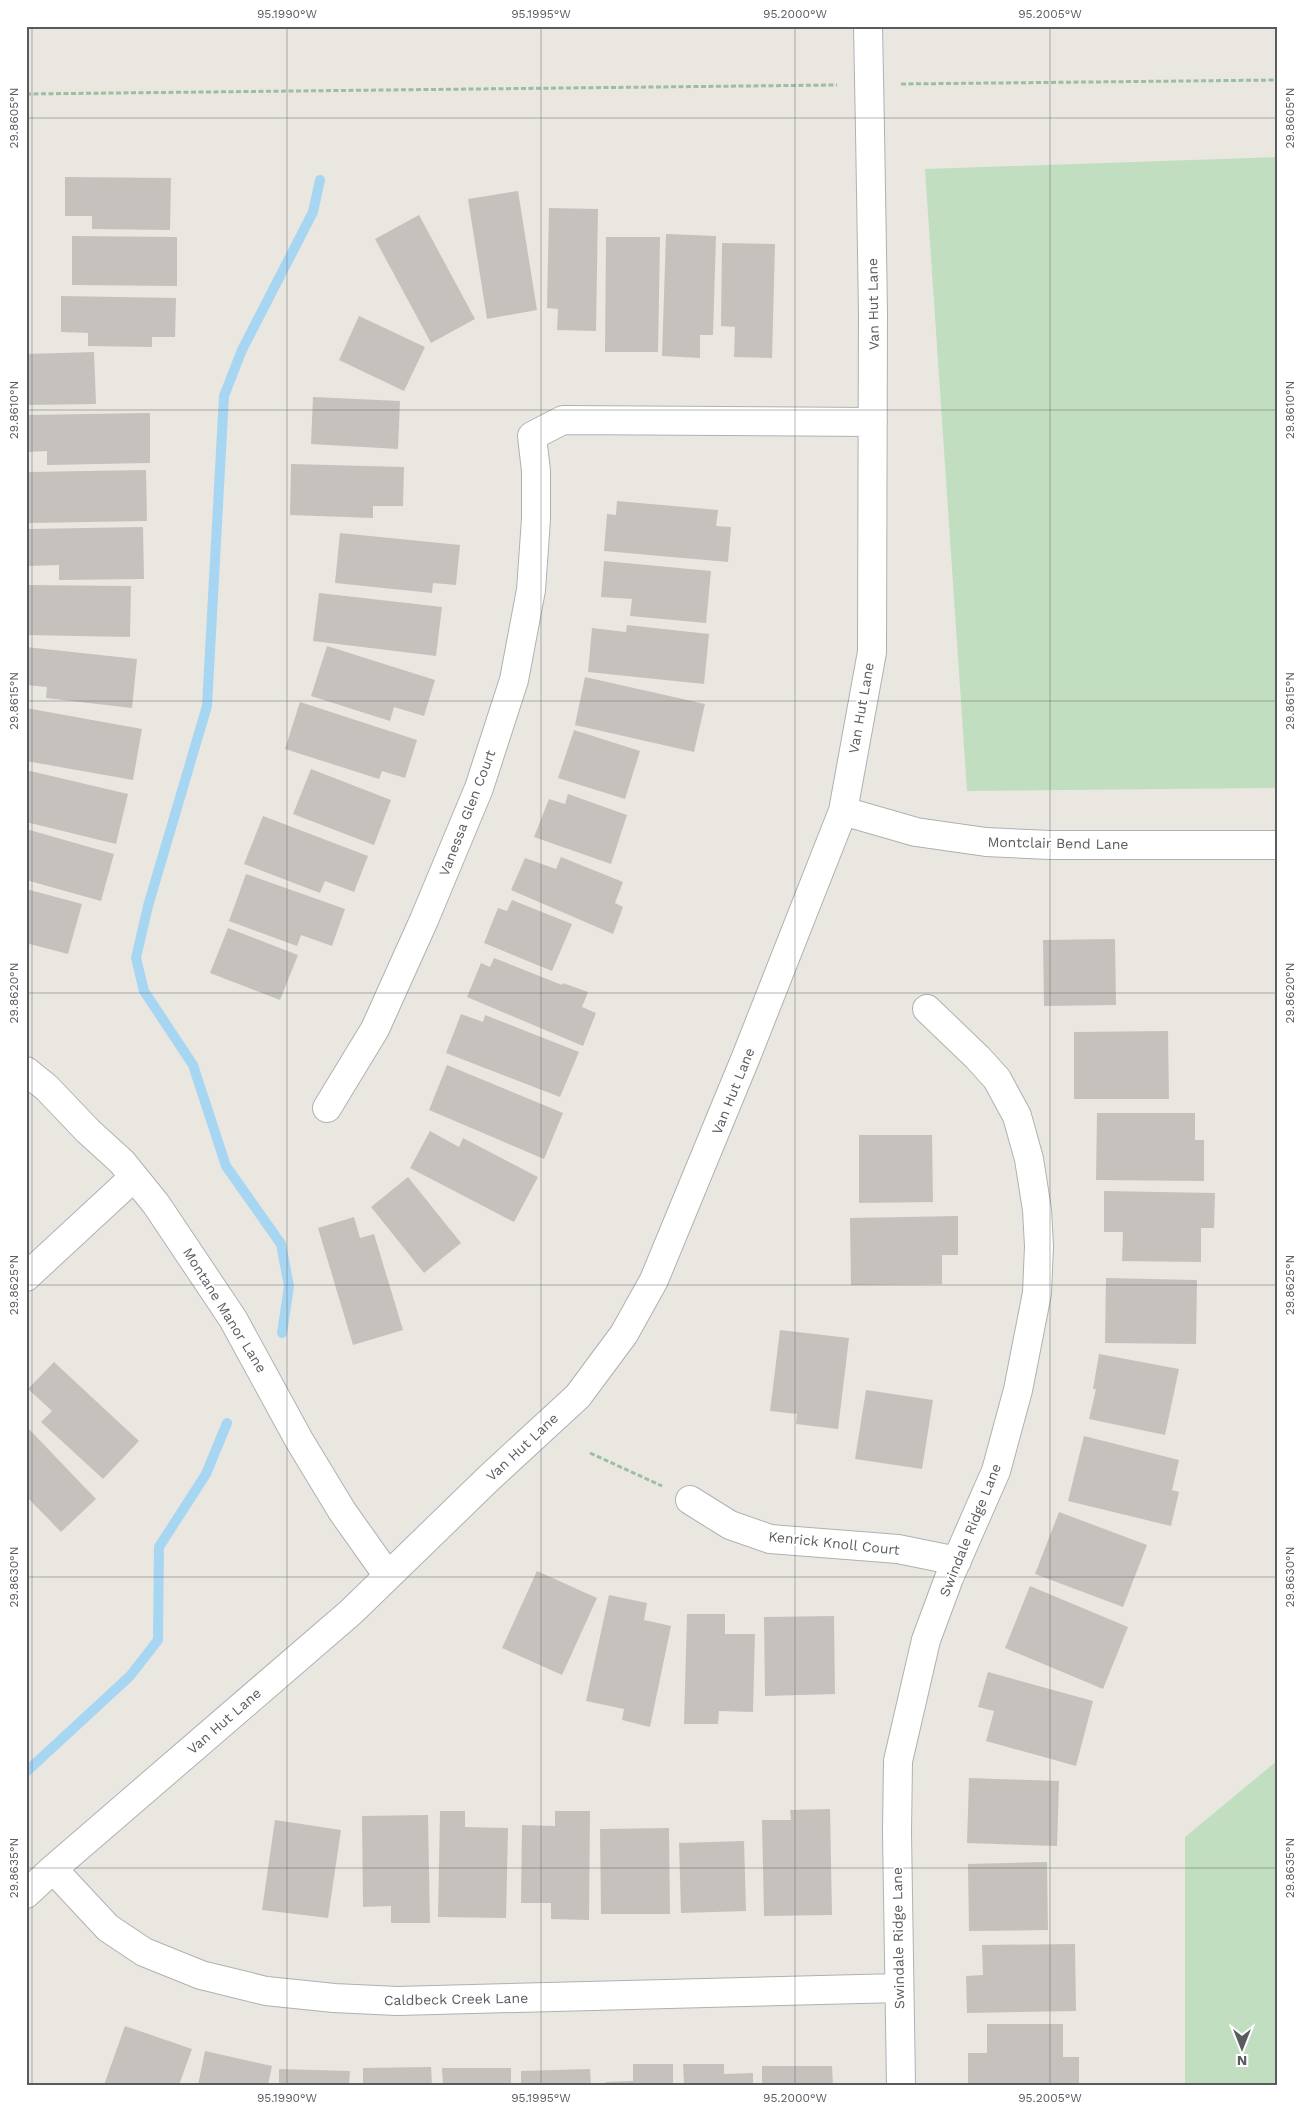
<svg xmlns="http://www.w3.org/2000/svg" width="1304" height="2111" viewBox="0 0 1304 2111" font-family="'Work Sans',sans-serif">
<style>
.green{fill:#c1dfc0}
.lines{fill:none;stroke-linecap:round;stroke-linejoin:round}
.stream{stroke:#a7d6f3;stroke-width:10}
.building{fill:#c5c2bd}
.street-casing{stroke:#aeb1b4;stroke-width:30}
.path{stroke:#9abfa2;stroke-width:3;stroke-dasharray:5 2.5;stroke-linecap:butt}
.street{stroke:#fff;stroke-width:28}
.street-bridge-casing{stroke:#aeb1b4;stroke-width:30;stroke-linecap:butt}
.street-bridge{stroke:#fff;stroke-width:28}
.ticks{fill:none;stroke:#595c5f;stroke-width:1;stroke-opacity:0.45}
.labels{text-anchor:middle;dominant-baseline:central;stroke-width:4;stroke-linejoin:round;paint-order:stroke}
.street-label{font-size:14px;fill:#595c5f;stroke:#fff}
.neatline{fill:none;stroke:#595c5f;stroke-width:2}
.ticks-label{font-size:12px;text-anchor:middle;fill:#595c5f}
</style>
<rect width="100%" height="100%" fill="#eae7e0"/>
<!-- green -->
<path class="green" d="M1278,157v631l-311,3 -42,-622z
M1278,1760v325h-93v-248z"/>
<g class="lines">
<!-- stream -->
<path class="stream" d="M282,1333l7,-47 -8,-42 -55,-78 -33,-101 -49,-74 -8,-33 12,-52 59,-200 17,-310 18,-46 71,-138 7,-32
M26,1772l104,-96 28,-36 1,-93 47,-73 21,-51"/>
</g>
<!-- building -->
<path class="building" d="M65,177l106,1 -1,52 -78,-1v-13h-27z
M518,191l19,119 -50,9 -19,-120z
M549,208l49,1 -2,122 -39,-1 1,-21 -11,-1z
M419,215l56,104 -44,24 -56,-104z
M666,234l50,2 -3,99h-13v23l-38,-2z
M72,236l105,1v49l-105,-1z
M606,237h54l-2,115h-53z
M722,243l53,1 -3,114 -38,-1 1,-30 -14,-1z
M61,296l115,2 -1,39h-23v10l-64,-1v-13l-27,-1z
M359,316l66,31 -21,44 -65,-31z
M94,352l2,52 -70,1v-51z
M313,397l87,4 -2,48 -87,-5z
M150,413v50l-103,2v-14l-21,1v-37z
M291,464l113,3 -1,39h-30v12l-83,-3z
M146,470l1,51 -118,2 -1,-51z
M617,501l101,9 -2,16 15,1 -3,35 -124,-11 3,-37 9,1z
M143,527l1,52 -85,1v-15l-31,1v-37z
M340,533l120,12 -4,40 -23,-2 -1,10 -97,-10z
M604,561l107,10 -5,52 -76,-7 2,-17 -31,-2z
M26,585l105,1 -1,51 -104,-2z
M319,593l123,14 -6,49 -123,-15z
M627,625l82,9 -5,50 -116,-12 4,-44 34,4z
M327,646l108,34 -11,36 -30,-9 -4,14 -79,-25z
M26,647l111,12 -5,49 -86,-10 1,-11 -21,-2z
M585,677l120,27 -11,48 -119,-27z
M300,702l117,38 -12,38 -23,-7 -3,8 -94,-30z
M26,708l116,21 -9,51 -107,-19z
M574,730l66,21 -15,48 -67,-21z
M311,769l80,31 -17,45 -81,-31z
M26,770l102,24 -12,50 -90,-22z
M568,794l59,21 -16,49 -77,-27 15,-38 16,5z
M263,816l105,40 -14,36 -29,-11 -5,12 -76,-29z
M26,829l88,25 -13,47 -75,-21z
M561,857l62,25 -8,21 8,4 -10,27 -102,-44 14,-32 31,11z
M246,874l99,35 -13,37 -31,-11 -4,11 -68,-25z
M26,889l56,15 -14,50 -42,-11z
M512,900l60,24 -20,47 -68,-28 14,-35 9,3z
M228,928l70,27 -18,45 -70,-27z
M1115,939l1,66 -72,1 -1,-66z
M494,958l68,27 1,-2 25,9 -6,15 14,6 -13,33 -116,-49 14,-34 9,4z
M461,1014l22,8 2,-7 94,37 -19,45 -114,-44z
M1168,1031l1,68h-95v-67z
M447,1065l116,48 -19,46 -115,-49z
M1097,1113h98v27h9v41l-108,-1z
M430,1131l29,16 4,-9 75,39 -24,45 -104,-54z
M859,1135h73l1,67 -74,1z
M408,1177l53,66 -37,30 -53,-66z
M1104,1191l111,2 -1,35h-13v34l-79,-1 1,-29h-19z
M958,1216v39h-16v29l-91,1 -1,-67z
M354,1217l6,21 14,-4 29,96 -50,15 -35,-117z
M1106,1278l91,2 -1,64 -91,-1z
M780,1330l69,8 -11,91 -42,-5 1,-10 -27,-3z
M1099,1354l80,15 -14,66 -76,-16 7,-30h-3z
M54,1362l85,79 -36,38 -62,-57 11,-11 -24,-22z
M866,1390l67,10 -11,69 -67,-10z
M26,1426l70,73 -35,33 -35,-36z
M1084,1436l95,24 -7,30 7,2 -8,34 -103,-25z
M1059,1512l88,33 -24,62 -88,-33z
M537,1571l60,27 -35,77 -60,-27z
M1030,1586l98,41 -25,62 -98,-41z
M609,1595l38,8 -3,17 27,6 -21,101 -28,-7 2,-11 -38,-8z
M687,1614h38v20h30l-2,78 -34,-1 -1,13h-34z
M834,1616l1,78 -70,2 -1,-79z
M988,1672l105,29 -17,65 -90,-25 8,-30 -16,-4z
M969,1778l90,3 -2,65 -90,-3z
M830,1809l2,106 -68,1 -2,-96h29l-1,-10z
M440,1811h25v16l43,1 -2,90 -68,-1z
M555,1811h35l-1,109 -38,-1v-16h-30l1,-78 33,1z
M428,1815l2,108h-39v-17l-28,1 -1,-91z
M275,1820l66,10 -13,88 -66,-8z
M669,1828l1,86h-69l-1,-85z
M744,1841l2,70 -65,2 -2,-70z
M1047,1862l1,68 -79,1 -1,-67z
M1075,1944l1,67 -109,2 -1,-37 17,-1 -1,-30z
M987,2024h76v33h16v28h-111v-32h19z
M125,2026l67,23 -13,36h-75z
M205,2051l67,15 -4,19h-70z
M633,2064h40v21h-67v-3l27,-1z
M683,2064h41v10l29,-1v12h-69z
M762,2066h70l1,19h-71z
M431,2067l1,18h-69v-17z
M442,2068h69v17h-68z
M279,2069l71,2 -1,14h-70z
M590,2069l1,16h-70v-14z"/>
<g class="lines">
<defs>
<path id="street" d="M843,811l73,21 70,10 64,3h228
M26,1071l21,17 41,43 34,31 34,42 77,115 66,121 43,71 46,65
M327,1108l48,-79 49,-109 55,-132 35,-108 17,-90 5,-71v-48l-4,-35 31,-16 310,2
M26,1277l108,-100
M690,1500l40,25 40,14 128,10 59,12
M53,1869l55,59 36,24 57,23 65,16 68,7 63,3 502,-13
M26,1894l27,-25 298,-257 138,-134 89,-82 46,-62 30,-54 92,-223 97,-246 29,-159 1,-340 -3,-181
M901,2085l-4,-253 1,-71 28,-121 23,-62 47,-107 22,-81 19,-97 2,-47 -2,-36 -8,-51 -12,-43 -20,-37 -19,-21 -51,-49"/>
</defs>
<!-- street casing -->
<use href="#street" class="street-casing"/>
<!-- path -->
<path class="path" d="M901,84l377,-4
M26,94l811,-9
M590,1453l72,33"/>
<!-- street -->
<use href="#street" class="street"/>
<defs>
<path id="street-bridge" d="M868,26l2,105"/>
</defs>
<!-- street-bridge casing -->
<use href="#street-bridge" class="street-bridge-casing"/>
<!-- street-bridge -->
<use href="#street-bridge" class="street-bridge"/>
</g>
<!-- ticks -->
<path class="ticks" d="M32,26v2059M287,26v2059M541,26v2059M795,26v2059M1050,26v2059M26,118h1252M26,410h1252M26,701h1252M26,993h1252M26,1285h1252M26,1577h1252M26,1868h1252"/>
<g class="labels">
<!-- street labels -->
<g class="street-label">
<text transform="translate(873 304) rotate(-91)">Van Hut Lane</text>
<text transform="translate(861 708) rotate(-80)">Van Hut Lane</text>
<text transform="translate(467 813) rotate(-69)">Vanessa Glen Court</text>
<text transform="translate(1058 843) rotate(1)">Montclair Bend Lane</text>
<text transform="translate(733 1091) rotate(-68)">Van Hut Lane</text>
<text transform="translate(225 1310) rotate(58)">Montane Manor Lane</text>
<text transform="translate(522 1447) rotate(-43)">Van Hut Lane</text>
<text transform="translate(970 1530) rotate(-68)">Swindale Ridge Lane</text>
<text transform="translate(834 1543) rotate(6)">Kenrick Knoll Court</text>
<text transform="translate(224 1721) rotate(-41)">Van Hut Lane</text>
<text transform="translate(898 1938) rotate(-91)">Swindale Ridge Lane</text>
<text transform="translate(456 1999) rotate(-1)">Caldbeck Creek Lane</text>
</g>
</g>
<!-- border -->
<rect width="1304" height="2111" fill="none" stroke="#ffffff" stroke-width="55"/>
<!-- north arrow -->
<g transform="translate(1242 2048) rotate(180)" stroke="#ffffff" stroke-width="4" paint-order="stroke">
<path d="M0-4L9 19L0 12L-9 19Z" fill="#595c5f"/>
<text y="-8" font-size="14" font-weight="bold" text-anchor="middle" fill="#595c5f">N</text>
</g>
<rect x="28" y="28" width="1248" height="2056" class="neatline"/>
<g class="ticks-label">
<text x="287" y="18">95.1990°W</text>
<text x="541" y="18">95.1995°W</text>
<text x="795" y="18">95.2000°W</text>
<text x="1050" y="18">95.2005°W</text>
<text transform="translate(1290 118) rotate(-90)" y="4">29.8605°N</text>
<text transform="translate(14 118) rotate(-90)" y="4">29.8605°N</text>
<text transform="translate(1290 410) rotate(-90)" y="4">29.8610°N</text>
<text transform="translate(14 410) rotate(-90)" y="4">29.8610°N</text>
<text transform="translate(14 701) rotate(-90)" y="4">29.8615°N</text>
<text transform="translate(1290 701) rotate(-90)" y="4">29.8615°N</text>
<text transform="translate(14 993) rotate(-90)" y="4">29.8620°N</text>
<text transform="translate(1290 993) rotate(-90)" y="4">29.8620°N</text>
<text transform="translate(14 1285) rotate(-90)" y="4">29.8625°N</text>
<text transform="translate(1290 1285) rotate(-90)" y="4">29.8625°N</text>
<text transform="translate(1290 1577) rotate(-90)" y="4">29.8630°N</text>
<text transform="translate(14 1577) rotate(-90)" y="4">29.8630°N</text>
<text transform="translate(1290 1868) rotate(-90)" y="4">29.8635°N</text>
<text transform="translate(14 1868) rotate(-90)" y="4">29.8635°N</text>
<text x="287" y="2102">95.1990°W</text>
<text x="541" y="2102">95.1995°W</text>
<text x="795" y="2102">95.2000°W</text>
<text x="1050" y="2102">95.2005°W</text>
</g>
</svg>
